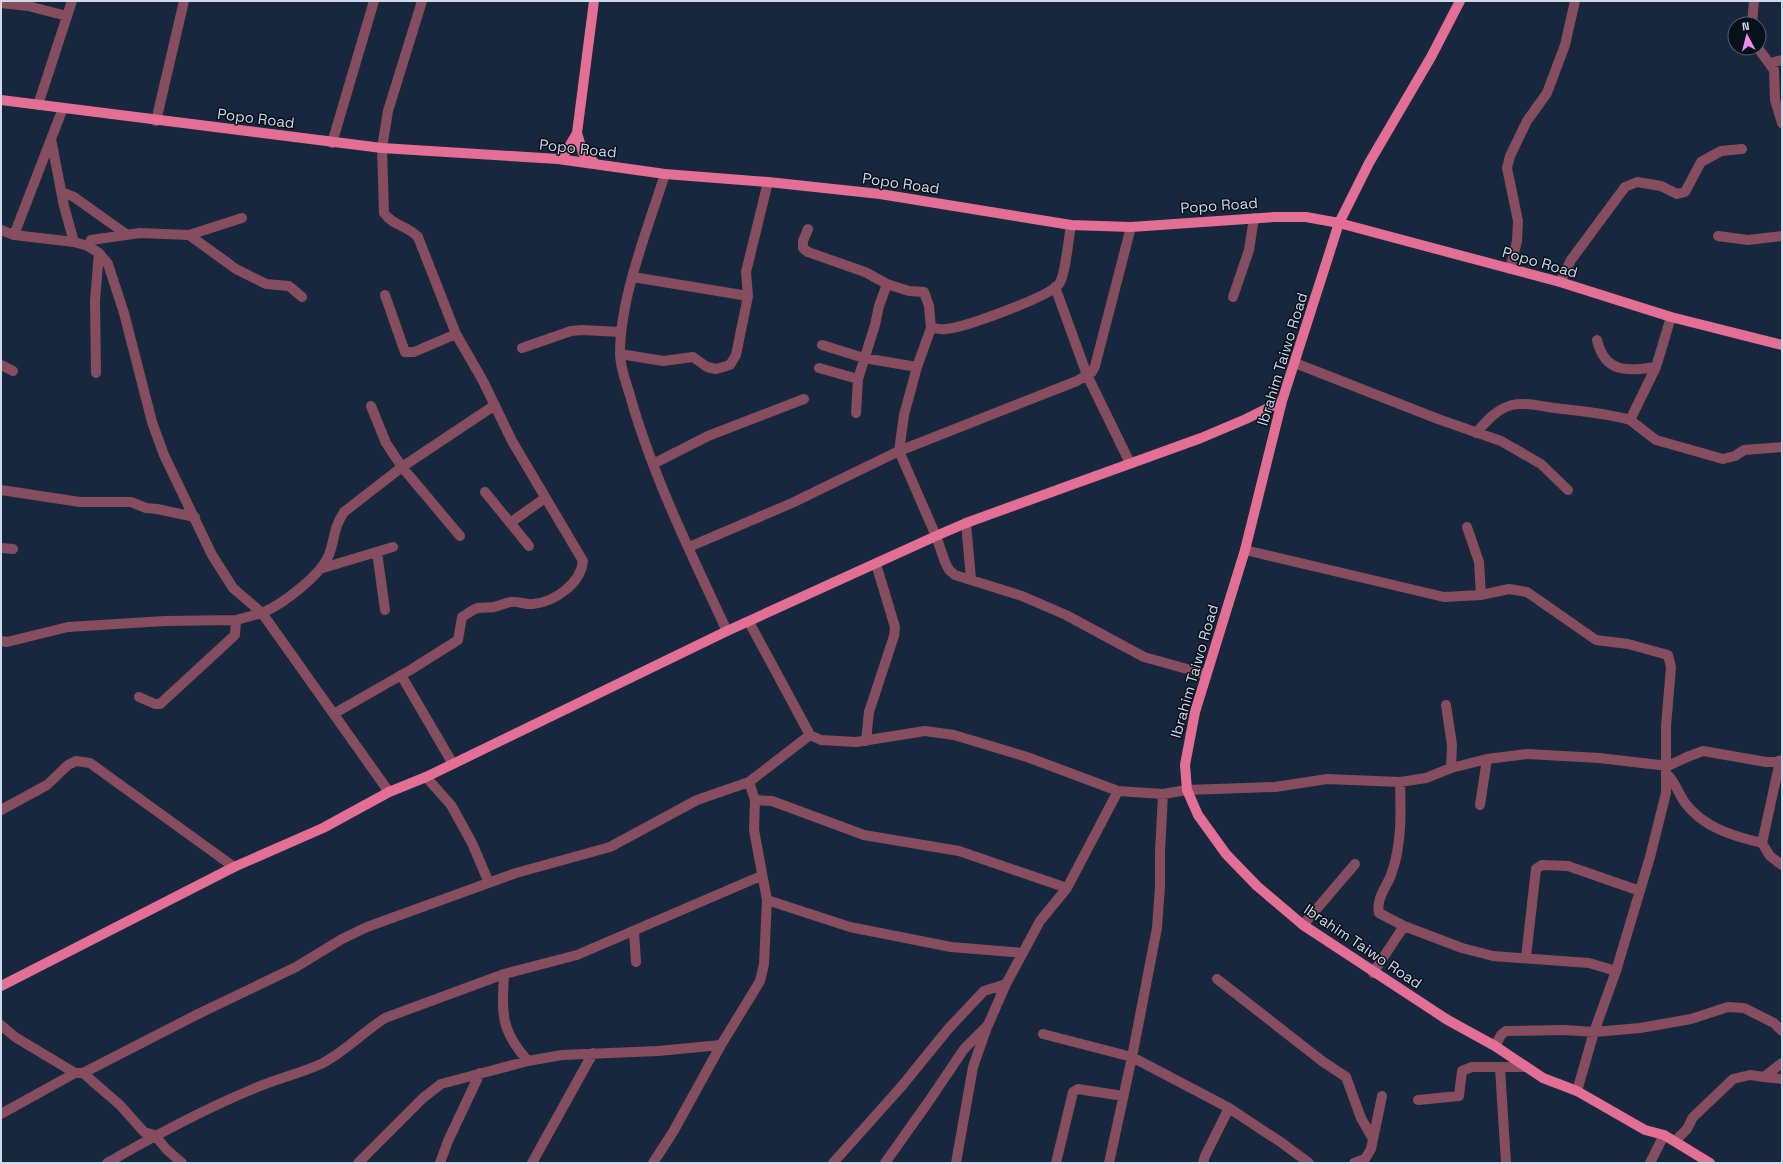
<svg xmlns="http://www.w3.org/2000/svg" width="1783" height="1164" viewBox="0 0 1783 1164" font-family="'Space Grotesk',sans-serif">
<style>
.lines{fill:none;stroke-linecap:round;stroke-linejoin:round}
.minor{stroke:#864d5e;stroke-width:10}
.major{stroke:#e46f95;stroke-width:10}
.labels{text-anchor:middle;dominant-baseline:central;stroke-width:3;stroke-linejoin:round;paint-order:stroke}
.street-label{font-size:15px;fill:#ced9e9;stroke:#08101a}
</style>
<rect width="100%" height="100%" fill="#16273e"/>
<g class="lines">
<!-- minor -->
<path class="minor" d="M1,3l27,3 39,10
M1752,24l2,-23
M1758,48l16,22 1,30 7,23
M1770,63l12,-3
M38,105l34,-104
M156,121l28,-120
M51,139l13,67 10,36
M332,143l42,-142
M665,174c-17,54 -45,123 -45,179 0,16 7,31 11,46 23,80 61,157 96,232
M62,192l12,5 52,37
M808,229l-5,12v7l5,4 57,20 22,12 22,7 15,1 5,14 2,22 -14,39 -13,48 -5,36 37,85 9,26 4,8 6,5 67,21 44,19 78,42 61,17
M1,230l13,5 60,7 14,4 11,7 9,11 16,49 28,109 12,33 48,100 21,33 29,25c21,-9 61,-39 68,-61 5,-16 4,-25 14,-40l58,-45 93,-62
M14,235l49,-127
M189,235l47,34 30,15 23,2 13,11
M1718,236l30,4 34,-4
M88,246l3,-6 49,-7 49,2 53,-17
M1510,269l7,-28 1,-20 -11,-53 3,-12 17,-35 20,-28 18,-48 10,-44
M633,277l115,19
M1560,282l11,-22 54,-73 12,-5 24,4 16,8 8,-2 16,-30 20,-11 21,-2
M385,295l20,57h9l42,-18
M1233,297l16,-47 5,-32
M931,328c5,0 10,2 15,1 17,-1 103,-32 113,-45 6,-7 10,-48 12,-59
M1597,340c8,34 31,31 59,27
M822,345l42,13 53,9
M522,348l49,-17 11,-1 39,2
M620,354l43,7 30,-4 14,10 9,2 14,-4 6,-10 12,-59 -2,-24 22,-90
M1295,363l143,56 63,22 40,23 27,26
M1,365l12,6
M819,368l39,11
M96,373l-1,-72 4,-48
M371,406l15,37 16,24 58,69
M856,413l2,-34 17,-54 4,-19 8,-22
M1630,420l26,20 67,19 12,-3 9,-6 38,-3
M1476,433c10,-11 20,-24 36,-28 13,-3 29,1 42,3 26,3 51,5 76,12l26,-53 15,-50
M1130,463l-43,-88 5,-3 3,-6 36,-139
M653,464l55,-28 96,-37
M1,490l79,12h51l15,6 11,1 38,8
M485,492l44,54
M510,523l35,-25
M966,523l5,56
M1467,527l12,35 2,33
M689,547l103,-44 107,-52 178,-70 10,-6 -32,-88
M1,548l12,1
M1245,550l199,47 37,-2 28,-6 18,3 69,48 32,4 40,11 3,12 -5,59v67l-16,64 -34,114 -22,61 -17,59
M377,552l8,58
M323,568l70,-21
M749,622l61,113 11,5 35,2 69,-11 29,4 73,22 91,34 45,3 24,-4 88,-3 52,-8 73,3 26,-4 25,-10 36,-9 40,-5 72,4 69,8 19,-9 16,-6 63,11h9l7,-2
M1,641l6,1 61,-15 97,-6 71,-1 26,-7 127,179
M401,675l52,89
M139,697l16,7h5l75,-69 1,-15
M1446,705l6,40 -1,23
M335,713l77,-44 46,-29 4,-23c5,-3 11,-8 16,-9 5,-1 11,0 16,-1 5,-1 11,-4 17,-5 7,-1 15,3 22,2 22,-2 48,-21 50,-43l-71,-120 -29,-60 -27,-47 -38,-97c-11,-12 -25,-11 -34,-24l-2,-65 6,-37 34,-110
M866,741l3,-29 25,-76 1,-9 -19,-63
M1780,761l-18,82 8,13 12,9
M1667,774c9,9 11,19 18,29 19,25 48,33 77,40
M426,777l25,28 21,38 17,40
M1400,782c1,31 2,63 -9,93 -5,13 -15,23 -12,38l25,13
M755,800l17,1 92,34 95,16 108,37
M1480,805l7,-46
M1,810l46,-25 21,-20 8,-4 14,2 144,104
M767,900l83,27 101,20 72,6
M1303,925l52,-61
M634,931l2,31
M1526,957l10,-88 6,-4 26,1 72,25
M1373,973l31,-47 58,22 31,8 96,7 27,8
M504,974c-2,39 -4,56 24,87
M1217,979l105,82 24,16 15,41 12,21
M1,1025l14,12 60,36h8l37,32 24,27 11,3 11,14 16,14
M1043,1034l89,23 97,51 53,35 27,20
M1495,1046l6,-11 5,-4 58,-1 30,2 46,-4 51,-9 37,-12 16,1 30,15 8,8
M1500,1068l6,95
M83,1073l115,-59 98,-47 46,-28 25,-12 149,-54 94,-26 87,-47 52,-18 61,-47
M1764,1077l18,2
M1418,1100l41,-4 3,-25 10,-4h54
M1,1114l74,-41
M1675,1141l12,-12 6,-12 40,-38 17,-4 14,2 18,-14
M107,1163c47,-27 95,-53 146,-74 22,-10 46,-15 68,-25 24,-12 42,-32 64,-46l119,-44 73,-19 184,-79
M358,1163l65,-65 18,-14 87,-23 34,-6 96,-4 63,-6
M440,1163l8,-22 32,-68
M532,1163l61,-110
M653,1163l20,-31 48,-87 33,-54 6,-10 4,-17 3,-64 -13,-70 1,-30 -6,-18
M833,1163l68,-76 48,-59 35,-37 22,-7
M885,1163l44,-62 35,-52 24,-24 18,-41 34,-63 27,-33 51,-97
M956,1163l17,-96 14,-40
M1056,1163l17,-71 5,-3 45,7
M1109,1163l23,-106 25,-129 3,-41v-35l3,-58
M1203,1163l2,-7 24,-48
M1354,1163l11,-4 6,-10 11,-53
M1650,1163l14,-28"/>
<!-- major -->
<path class="major" d="M1460,1l-29,56 -62,106 -30,60 -57,178 -37,149 -50,162 -10,53 2,25 11,25 28,39 31,32 46,39 143,94 49,27 48,32 34,13 68,39 19,5 46,28
M1,100l381,48 176,11 107,15 103,8 112,12 191,31 60,2 143,-10h32l33,6 221,59 111,35 111,28
M577,133l6,20 13,11
M558,159l8,-7 11,-19 17,-132
M1,986l233,-119 89,-39 66,-36 37,-15 301,-146 209,-95 30,-13 235,-85 45,-19 36,-18"/>
</g>
<g class="labels">
<!-- street labels -->
<g class="street-label">
<text transform="translate(256 118) rotate(7)">Popo Road</text>
<text transform="translate(578 148) rotate(6)">Popo Road</text>
<text transform="translate(901 183) rotate(8)">Popo Road</text>
<text transform="translate(1219 205) rotate(-4)">Popo Road</text>
<text transform="translate(1540 262) rotate(16)">Popo Road</text>
<text transform="translate(1282 359) rotate(-73)">Ibrahim Taiwo Road</text>
<text transform="translate(1194 671) rotate(-74)">Ibrahim Taiwo Road</text>
<text transform="translate(1363 946) rotate(34)">Ibrahim Taiwo Road</text>
</g>
</g>
<!-- border -->
<rect width="1783" height="1164" fill="none" stroke="#ced9e9" stroke-width="4"/>
<!-- north arrow -->
<g transform="translate(1747 36) rotate(353)"><circle r="19" fill="#08101a" stroke="#57606d"/>
<path d="M0-3L7 15L0 10L-7 15Z" fill="#f18bf5"/>
<text y="-6" font-size="11" font-weight="bold" text-anchor="middle" fill="#ced9e9">N</text>
</g>
</svg>
